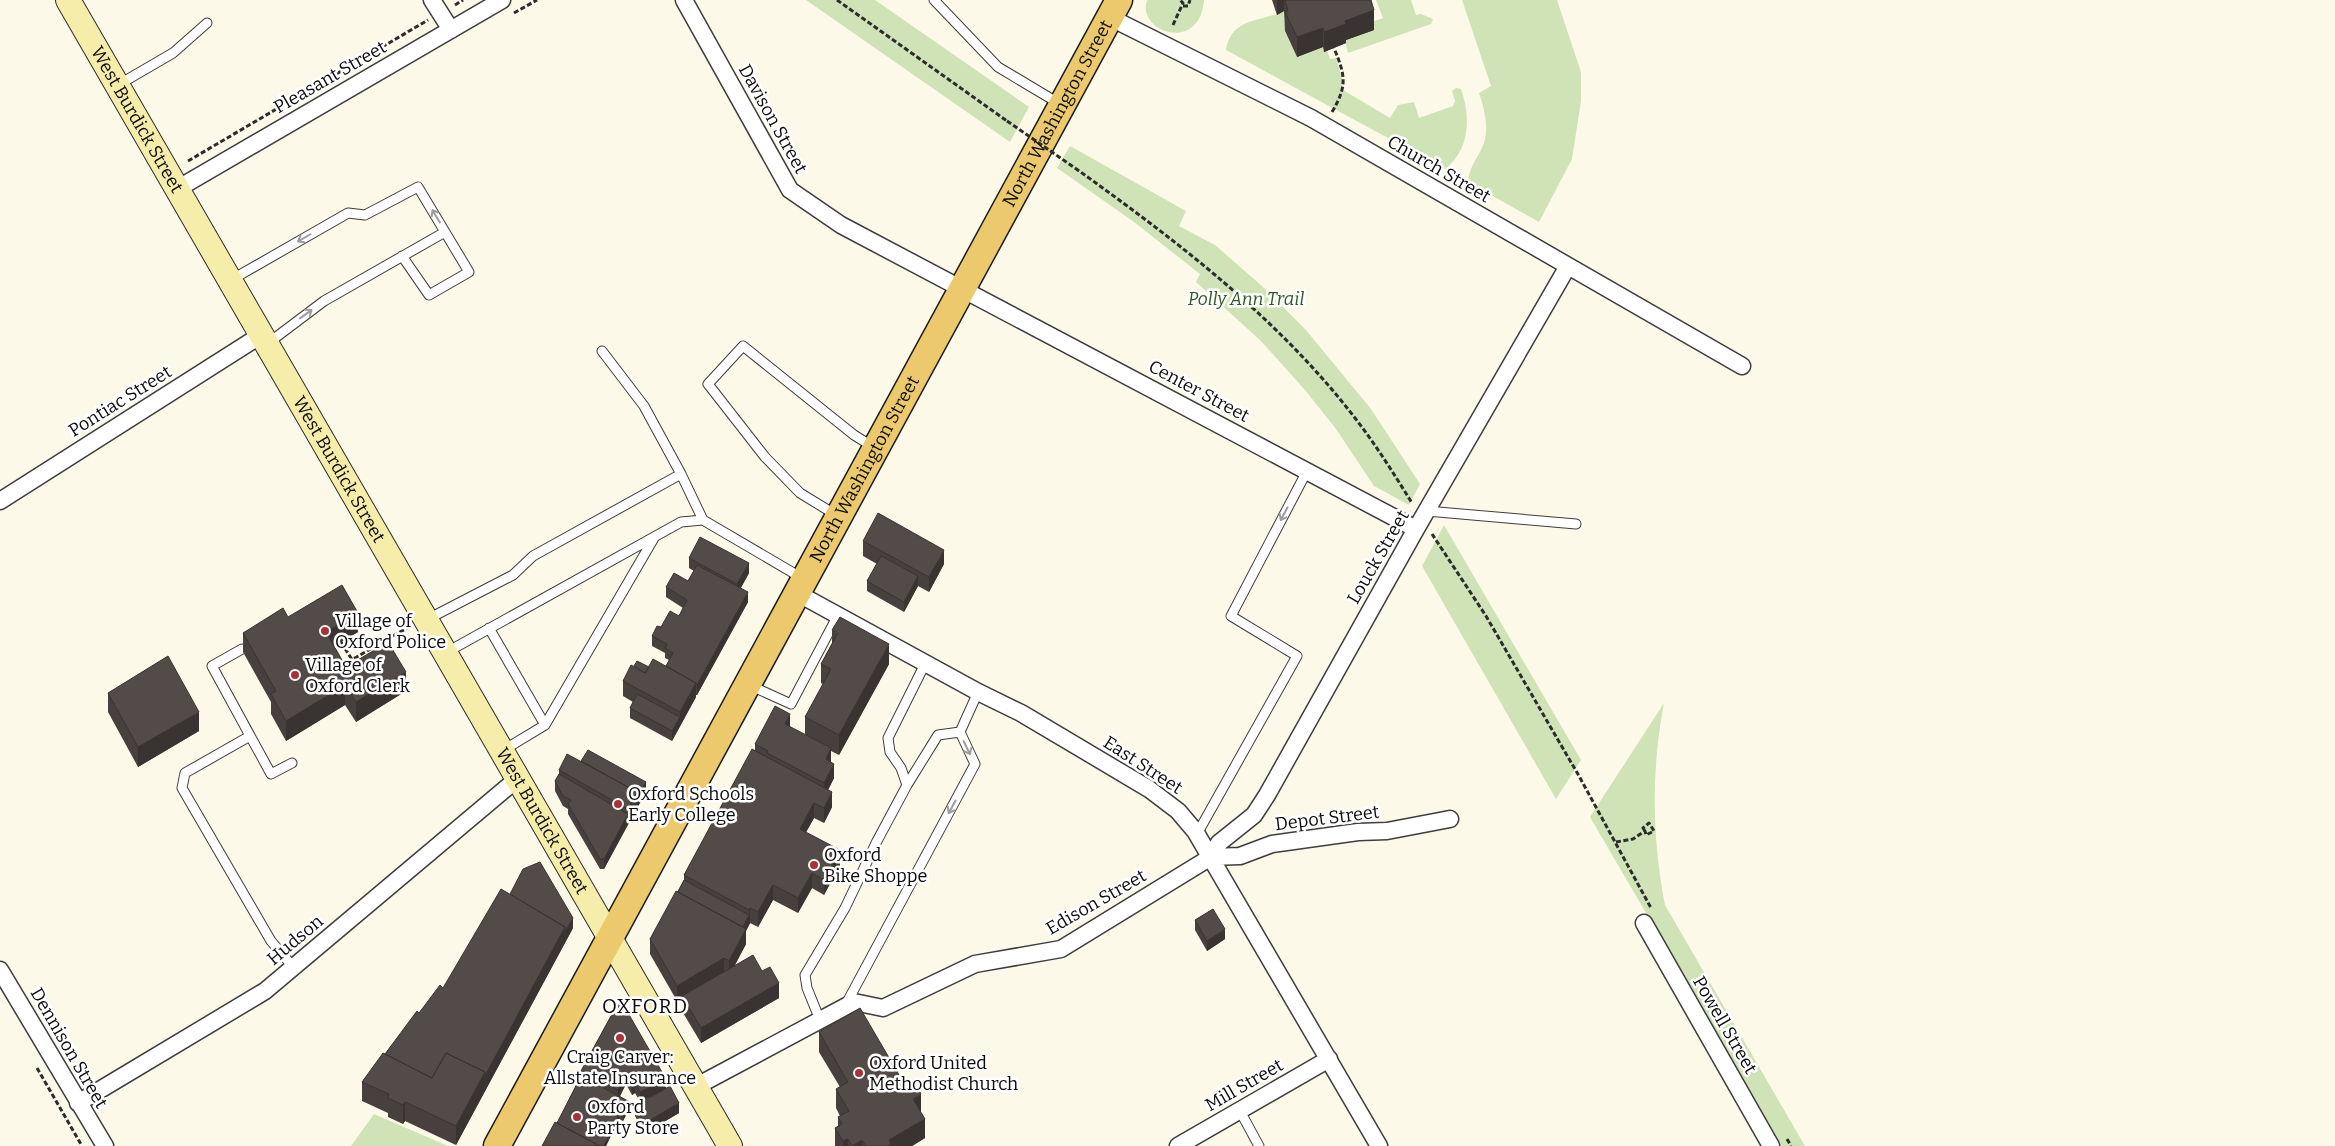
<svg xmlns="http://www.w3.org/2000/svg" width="2335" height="1146" viewBox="0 0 2335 1146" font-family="Bitter,serif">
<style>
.green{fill:#cfe3b7}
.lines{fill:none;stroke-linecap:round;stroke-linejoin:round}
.lane-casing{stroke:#3d3d3d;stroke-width:11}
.street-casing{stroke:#3d3d3d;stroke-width:19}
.secondary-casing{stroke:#2c2c2c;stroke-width:26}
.primary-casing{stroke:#1b1b1b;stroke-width:29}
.path{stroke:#2c2c2c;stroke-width:3;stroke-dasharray:5 2.5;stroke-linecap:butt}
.lane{stroke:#fff;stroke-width:9}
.street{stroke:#fff;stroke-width:16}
.secondary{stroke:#f7edab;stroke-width:24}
.primary{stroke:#ebc96c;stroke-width:26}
.path-bridge{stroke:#2c2c2c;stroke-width:3;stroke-dasharray:5 2.5;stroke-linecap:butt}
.wall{fill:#47403e}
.shaded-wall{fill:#393432}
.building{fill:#524b48;stroke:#393432}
.oneway{stroke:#9d9d9d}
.poi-dot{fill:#ab3139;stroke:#fff;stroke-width:2}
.labels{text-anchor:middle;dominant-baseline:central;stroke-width:5;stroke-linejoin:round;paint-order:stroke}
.street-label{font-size:18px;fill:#0a0a0a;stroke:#fff}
.park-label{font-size:18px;font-style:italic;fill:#2f5a22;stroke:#fff}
.poi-label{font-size:18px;fill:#0a0a0a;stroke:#fff;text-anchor:start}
.quarter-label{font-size:20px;letter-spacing:1px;fill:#0a0a0a;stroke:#fff}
</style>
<rect width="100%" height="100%" fill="#fdf9e9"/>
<!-- green -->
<path class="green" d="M806,0h69l154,107 -19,35z
M1147,0h57c-4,54 -68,32 -57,0z
M1376,0h35l5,15 5,-1 12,5 -2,5 -83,29 -3,-13 27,-18 11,-4z
M1462,0h95l24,72v29l-9,58 -33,63 -71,-40c1,-16 11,-25 16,-39 5,-17 0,-35 -5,-50l12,-7z
M1285,11l-1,8 4,11 -3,2 12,25 26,-10 1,4 3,-1 3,9 6,-1 6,20 1,12 47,28 8,-13 16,-3 5,16 34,-12 2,-5 -3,-10 4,-3 5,1c10,28 9,61 -16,80l-219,-119c5,-32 33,-28 59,-39z
M1070,146l116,65 -7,15 36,19 47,41 44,44 65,79 49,75 -11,21 -35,-19 -38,-57 -31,-39 -44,-49 -65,-59 4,-8 -66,-52 -77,-54z
M1444,525l137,235 -25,39 -134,-233z
M1664,703c-13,68 -12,134 1,202l140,241h-23l-192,-329z
M374,1114l74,32h-97z"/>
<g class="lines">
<defs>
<path id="lane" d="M934,0l64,67 62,37
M118,85l55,-32 34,-30
M402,256l27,39 40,-23 -24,-40
M231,280l117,-67 17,2 53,-28 27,45 -121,69 -57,43
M602,351l42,55 37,68
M1427,511l149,13
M836,515l-36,-22 -35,-36 -57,-73 35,-38 111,89 21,13
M426,620l87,-45 20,-19 148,-82 22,46
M489,628l56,97
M242,649l-30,17 59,108 21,-11
M447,652l234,-130 22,-2 99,58
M749,685l42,19 47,-89
M250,736l-65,37 -3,15 89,153 23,27
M502,751l43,-26 109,-187
M907,785l31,-50 22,-3 18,-40
M1197,834l100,-178 -66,-40 76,-145
M845,1006l130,-242 -15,-32
M820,1020l-13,-32 -2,-13 40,-67 32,-67 30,-56 -6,-17 -11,-16 -2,-14 38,-76
M1240,1111l19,35"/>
<path id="street" d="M432,0l19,30
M684,0l106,190 51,35 575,304
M1109,17l202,101 431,248
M177,189l325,-189
M0,501l261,-166
M797,593l181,99 43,21 128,76 29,22 17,20 184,315
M1211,857l29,-1 32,-12 86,-12 29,-1 63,-12
M1644,923l127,223
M0,970l105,176
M695,1087l159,-85 29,6 92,-44 86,-15 150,-92 8,-14 35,-28 13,-20 149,-266 152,-263
M78,1103l187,-112 252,-212
M1178,1146l151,-87"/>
<g id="secondary">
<path id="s1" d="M68,0l662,1146"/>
</g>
<g id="primary">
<path id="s2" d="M497,1146l622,-1146"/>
</g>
</defs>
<!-- lane casing -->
<use href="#lane" class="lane-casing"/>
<!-- street casing -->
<use href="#street" class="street-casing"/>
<!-- secondary casing -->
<use href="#secondary" class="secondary-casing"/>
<!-- primary casing -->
<use href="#primary" class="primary-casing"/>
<!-- path -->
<path class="path" d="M837,0l170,121
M455,5l8,-5
M1183,6h5l2,-6
M514,13l23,-13
M1173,25l10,-22 -3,-3
M1332,112c16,-27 13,-37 2,-64
M188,161l240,-141
M1075,168c102,73 203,150 280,250 21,27 39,56 57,85
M1432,534l54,82 93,160 72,132
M341,642l15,24
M341,666l66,-38
M1616,842l17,-3 12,-8 1,4 8,-4 -5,-8 -6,5 2,3
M37,1068l45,78
M1787,1139l4,7"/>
<!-- lane -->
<use href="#lane" class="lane"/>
<!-- street -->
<use href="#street" class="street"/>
<!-- secondary -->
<use href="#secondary" class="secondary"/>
<!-- primary -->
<use href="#primary" class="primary"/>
<!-- path-bridge -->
<path class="path-bridge" d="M1007,121l68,47"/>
</g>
<!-- wall -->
<path class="wall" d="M1272,0h99l3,30 -28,10v3l-22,9 -1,-5 -26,10 -12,-26 -1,-20 -7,4z
M863,541l81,23 -15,28 -11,-6 -14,26 -37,-21v-10l10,-17 -14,-8z
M689,558l60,15 -8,15 7,14 -51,93h-1v2l-24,44 -42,-23v-10l3,-6 -10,-6v-15l26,-14 17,-1 3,-6 -4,-2v-5l-13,-7v-10l9,-9 18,-11 4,-8 -17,-11v-10l22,-6 6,-10 -5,-3z
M288,617l70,15 -24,14 12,21 60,24 -50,31 -11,-17 -59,36 -15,-27v-12l-28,-50v-19z
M832,630l57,34 -50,91 -8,-4v11l3,16 -6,12 4,17 -8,16 -10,-5 -8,14 34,33 -16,30 -12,-7 -14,25 -25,-13 -15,27 -8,-4 -4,8v13l-11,21 27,6 17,27 -78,45 -19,-32v-14l-5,4 -27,-47v-15l34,-59v-5l71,-125v-6l35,-17 15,8v-18l18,-33 -2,-1v-19l11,-21z
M108,693l91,38 -61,36 -30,-55z
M581,761l65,31 -42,77h-4l-32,-55v-5l-5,-3 -8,-15v-10l4,-7v-4z
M1195,920l30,19 -18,12 -12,-21z
M573,928l-117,217 -51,-24 -2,3 -15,-7v-4l-26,-12v-19l57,-69 24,-25z
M617,1005l62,108 -34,20 -10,-17v-10l25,-14 -20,10 -5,-9 -3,2 -6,-11 -6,12 10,11 -7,14 -4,-2 -13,27h-64l15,-23 24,-47v-5z
M819,1032l102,81 4,25 -13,8h-77v-18l3,-2v-9l2,-1 -4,-8v-19l4,-2 -21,-35z"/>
<!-- shaded-wall -->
<path class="shaded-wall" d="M1277,0h7v11l-7,4z
M1374,10v20l-28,10v3l-22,9v-20l21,-11z
M1323,28v19l-26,10v-20z
M944,550v14l-15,28v-15z
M749,563v10l-12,21v-10z
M918,576v10l-14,26v-10z
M748,592v10l-51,93v-10z
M358,613v19l-32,19v-19z
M889,644v20l-50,91v-20z
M406,672v19l-50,31v-20z
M696,683v14l-24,44v-10l8,-14v-5z
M345,685v20l-59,36v-20z
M199,712v19l-61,36v-20z
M790,714v15l-5,-5z
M831,748v15l-5,-4z
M834,764v14l-10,20v-15z
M646,782v10l-18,32v-15l9,-17z
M832,792v15l-8,16v-15z
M814,803v15l-14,25v-14z
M628,814v10l-24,45v-10z
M840,850v15l-16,30v-15z
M812,873v15l-14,25v-15z
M773,885v15l-15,27v-15z
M750,908v15l-4,8v13l-17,32v-15l11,-30 9,-16v-5z
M573,918v10l-117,217v-19l29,-54 80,-145z
M1225,929v10l-18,12v-10z
M724,958v15l-42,23v1l-5,4v-15z
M779,983v15l-78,45v-15z
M626,1074v10l-8,16v-10z
M666,1079v10l-26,13v-10z
M635,1083v10l-3,2v-10z
M921,1094v20l-8,-15z
M405,1102v19l-2,3v-19z
M630,1102v5l-7,14v-5z
M679,1103v10l-34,20v-10z
M619,1114v5l-13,27h-2z
M925,1119v19l-13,8h-24l1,-6z
M848,1139v7h-5v-5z
M862,1140v6h-10z"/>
<!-- building -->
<path class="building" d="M1285,0h86l3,10 -29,11 1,3 -22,8 -1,-4 -26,9 -12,-25 3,-1z
M878,513l66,37 -15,27 -66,-36z
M700,537l49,26 -12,21 -48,-26z
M881,556l37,20 -14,26 -37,-21z
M697,565l51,27 -51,93h-1v-2l-30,-17 7,-13 -8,-5 2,-4 -15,-8 5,-10 4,1 9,-16 9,5 8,-16 -21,-13 8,-14 14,8z
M342,585l16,28 -32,19 20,35 42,-25 18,30 -50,30 -11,-17 -59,36 -15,-27 5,-3 -33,-58 40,-25 5,9z
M840,617l49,27 -50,91 -34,-18 26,-48 -10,-5 17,-31 -6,-3z
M168,656l31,56 -61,35 -30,-54z
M653,659l43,24 -16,29 -57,-31 8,-16 14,8z
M637,661l12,6 -4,6 -11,-7z
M637,694l43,23 -8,14 -42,-23z
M775,706l15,8 -5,10 46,24 -5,11 8,5 -10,19 -57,-30 1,-2 -13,-7z
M752,749l80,43 -8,16 -10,-5 -14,26 40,21 -16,30 -12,-7 -14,25 -25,-13 -15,27 -8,-4 -1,2 -65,-35z
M588,750l58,32 -9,15v-5l-56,-31z
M567,754l70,38 -9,17 -69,-39z
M559,774l69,40 -24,45h-4l-32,-55 3,-4 -8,-4 -8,-15z
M540,862l33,56 -8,14v-5l-55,-33 13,-25z
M684,880l65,35 -6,12 -65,-35z
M501,889l64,38 -80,149v-4l-39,-19 -14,25 -47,-24 32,-43 2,2 21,-28 3,3z
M676,891l70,38 -17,32 -5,-3 -47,28 -27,-47z
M1213,909l12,20 -18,12 -12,-21z
M753,955l9,16 8,-4 9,16 -78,45 -19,-32z
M617,1005l7,1 42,73 -26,13 -5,-9 -3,2 -6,-11 -8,16 -37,-19z
M860,1008l45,77 8,-5 8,14 -8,5 12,20 -36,21 2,4 -3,2h-22l-4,-6 -10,6 -4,-7 -5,2 -8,-13 7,-4 -4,-7 11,-6 -13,-22 12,-7 -29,-50z
M383,1053l49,25 14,-25 39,19 -29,54 -51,-24 -2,3 -15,-7 1,-4 -27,-12z
M581,1076l49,26 -7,14 -4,-2 -15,32h-4l-43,-23z
M670,1086l9,17 -34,20 -10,-17z
M555,1122l45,24h-58z"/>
<!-- one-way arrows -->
<defs><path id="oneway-shaft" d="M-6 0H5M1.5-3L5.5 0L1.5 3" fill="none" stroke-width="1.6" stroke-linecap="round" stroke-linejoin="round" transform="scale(1.25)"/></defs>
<g class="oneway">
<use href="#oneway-shaft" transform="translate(436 216) rotate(-121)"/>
<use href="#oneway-shaft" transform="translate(304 238) rotate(150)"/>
<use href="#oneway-shaft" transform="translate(306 314) rotate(-36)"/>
<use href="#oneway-shaft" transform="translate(1284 514) rotate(118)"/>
<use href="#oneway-shaft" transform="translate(967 748) rotate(64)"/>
<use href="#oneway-shaft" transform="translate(952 807) rotate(119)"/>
</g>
<!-- markers -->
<g class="poi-dot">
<circle cx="325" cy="631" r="5"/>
<circle cx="295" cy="675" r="5"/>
<circle cx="618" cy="804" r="5"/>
<circle cx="814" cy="865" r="5"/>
<circle cx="620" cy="1038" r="5"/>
<circle cx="859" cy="1073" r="5"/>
<circle cx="577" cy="1117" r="5"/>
</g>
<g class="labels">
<!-- street labels -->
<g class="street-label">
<text transform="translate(330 77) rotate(-30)">Pleasant Street</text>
<text stroke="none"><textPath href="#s2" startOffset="1175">North Washington Street</textPath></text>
<text stroke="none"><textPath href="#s1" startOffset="138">West Burdick Street</textPath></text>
<text transform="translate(773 119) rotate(61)">Davison Street</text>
<text transform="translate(1439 169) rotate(30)">Church Street</text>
<text transform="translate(1199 391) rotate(28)">Center Street</text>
<text transform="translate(120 401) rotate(-32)">Pontiac Street</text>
<text stroke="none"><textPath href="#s2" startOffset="770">North Washington Street</textPath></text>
<text stroke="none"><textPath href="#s1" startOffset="542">West Burdick Street</textPath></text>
<text transform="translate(1378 557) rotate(-60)">Louck Street</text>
<text transform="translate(1143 765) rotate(33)">East Street</text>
<text transform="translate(1327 818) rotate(-7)">Depot Street</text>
<text stroke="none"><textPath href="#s1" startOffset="948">West Burdick Street</textPath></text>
<text transform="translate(1096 902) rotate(-30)">Edison Street</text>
<text transform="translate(295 940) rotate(-40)">Hudson</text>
<text transform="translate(1725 1025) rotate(60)">Powell Street</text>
<text transform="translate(69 1048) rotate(60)">Dennison Street</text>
<text transform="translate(1244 1085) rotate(-30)">Mill Street</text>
</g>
<!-- park labels -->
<g class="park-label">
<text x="1246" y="299">Polly Ann Trail</text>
</g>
<!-- poi labels -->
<g class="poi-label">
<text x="335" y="621">Village of<tspan x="335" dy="21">Oxford Police</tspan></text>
<text x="305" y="665">Village of<tspan x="305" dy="21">Oxford Clerk</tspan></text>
<text x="628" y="794">Oxford Schools<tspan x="628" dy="21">Early College</tspan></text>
<text x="824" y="855">Oxford<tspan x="824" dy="21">Bike Shoppe</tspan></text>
<text x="620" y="1057" text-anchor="middle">Craig Carver:<tspan x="620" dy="21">Allstate Insurance</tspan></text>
<text x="869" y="1063">Oxford United<tspan x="869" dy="21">Methodist Church</tspan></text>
<text x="587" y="1107">Oxford<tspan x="587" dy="21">Party Store</tspan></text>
</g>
<!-- quarter labels -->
<g class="quarter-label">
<text x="645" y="1006">OXFORD</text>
</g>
</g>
</svg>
